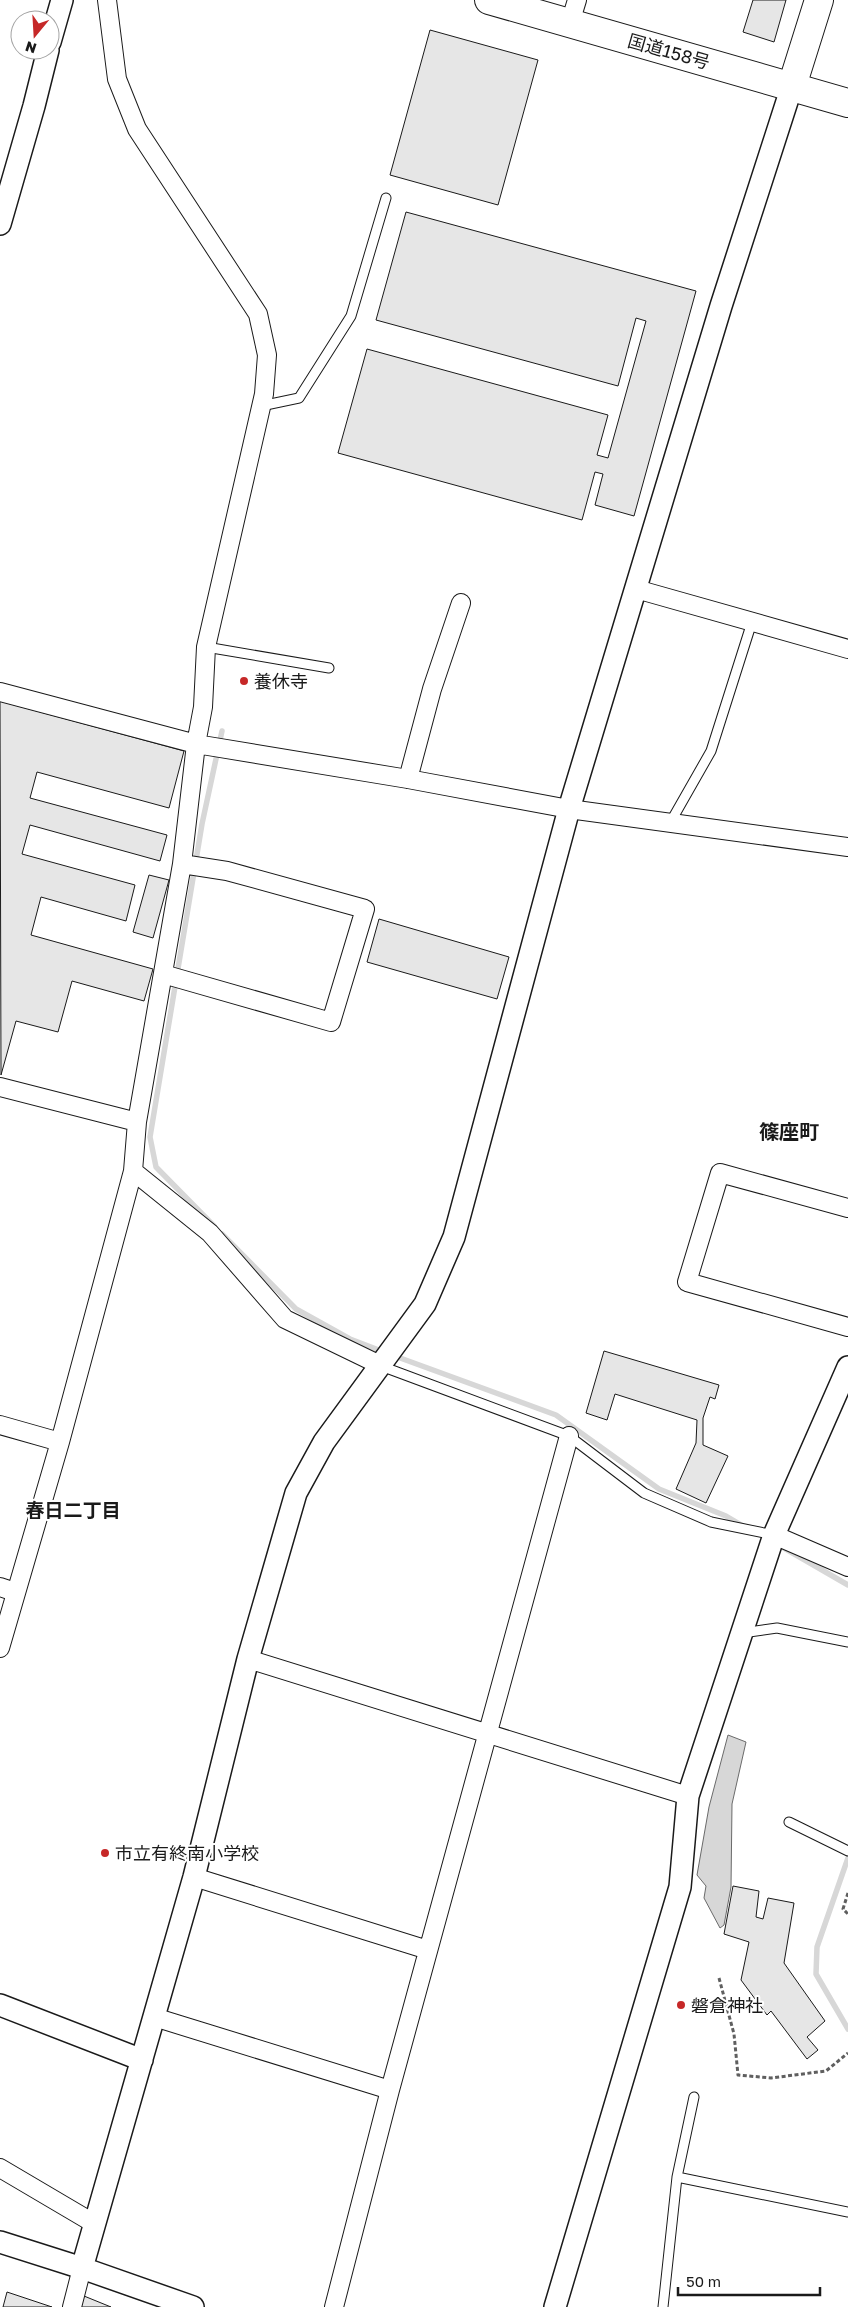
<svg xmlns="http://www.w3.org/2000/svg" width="848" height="2307" viewBox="0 0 848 2307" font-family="'Golos Text','Noto Sans JP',sans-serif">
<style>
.water{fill:#d7d7d7;stroke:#6a6a6a}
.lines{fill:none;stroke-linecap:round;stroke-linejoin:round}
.stream{stroke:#d7d7d7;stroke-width:5.5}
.building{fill:#e6e6e6;stroke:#1a1a1a}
.service-casing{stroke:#1a1a1a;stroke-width:11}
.minor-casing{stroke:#1a1a1a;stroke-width:20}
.tertiary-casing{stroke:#1a1a1a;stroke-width:24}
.primary-casing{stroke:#1a1a1a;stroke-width:30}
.trunk-casing{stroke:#1a1a1a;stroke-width:30}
.path{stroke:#5f5f5f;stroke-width:3;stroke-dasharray:4 2.5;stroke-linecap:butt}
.service{stroke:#fff;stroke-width:9}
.minor{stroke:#fff;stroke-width:18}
.tertiary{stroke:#fff;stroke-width:21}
.primary{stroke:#fff;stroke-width:28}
.trunk{stroke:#fff;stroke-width:28}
.poi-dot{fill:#c62828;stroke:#fff;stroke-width:2}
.labels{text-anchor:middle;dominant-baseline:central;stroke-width:4;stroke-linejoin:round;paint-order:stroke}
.street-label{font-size:18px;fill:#1a1a1a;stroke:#fff}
.poi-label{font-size:18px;fill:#1a1a1a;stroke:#fff;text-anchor:start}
.neighbourhood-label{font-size:19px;font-weight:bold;fill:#1a1a1a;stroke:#fff}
.quarter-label{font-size:20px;font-weight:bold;fill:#1a1a1a;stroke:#fff}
</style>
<rect width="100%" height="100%" fill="#fff"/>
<!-- water -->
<path class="water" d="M728,1735l18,7 -14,62 -1,83 -7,38 -4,3 -16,-30 2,-12 -9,-11 12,-68z"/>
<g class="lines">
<!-- stream -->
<path class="stream" d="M214,1226l-58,-59 -6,-30 52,-313 20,-93
M222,1234l74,75 54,30 34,13
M392,1355l164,60 103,74 67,27 17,10
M784,1548l64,37
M848,1858l-31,89 -1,27 32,55"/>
</g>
<!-- building -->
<path class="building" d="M753,0h33l-12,42 -31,-10z
M430,30l108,30 -40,145 -108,-30z
M406,212l290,79 -62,225 -39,-11 8,-31 -8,-2 -13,48 -244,-67 29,-104 241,66 -11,40 11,3 38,-137 -10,-3 -18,68 -242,-66z
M0,701l184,50 -15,57 -132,-36 -7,26 137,37 -7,26 -130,-36 -8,29 113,31 -9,36 -85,-24 -10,38 122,34 -9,32 -72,-20 -14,51 -42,-11 -15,54z
M149,875l20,5 -16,58 -20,-6z
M379,919l130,38 -12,42 -130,-37z
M604,1351l115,34 -4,14 -5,-2 -7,21v27l25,11 -22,47 -30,-14 20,-46 1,-23 -82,-26 -8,26 -21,-7z
M733,1886l26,5 -3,26 7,2 5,-21 26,5 -10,60 41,58 -18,16 11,13 -11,9 -36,-48 -4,4 -26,-35 8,-38 -25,-8z
M7,2292l45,15h-49z
M84,2296l27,11h-30z"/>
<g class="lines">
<defs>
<path id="service" d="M261,406l38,-8 52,-82 35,-118
M206,647l123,21
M670,823l41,-72 41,-129
M381,1366l188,70 75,57 67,29 63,13
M742,1633l35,-5 71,14
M789,1822l59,29
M694,2097l-17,80 171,35
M663,2307l14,-130"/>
<path id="minor" d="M570,23l7,-23
M636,589l212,60
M0,692l196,52 212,35 161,30 279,38
M408,779l24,-90 29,-86
M163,974l168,48 34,-113 -138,-38 -45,-7
M0,1087l137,35
M133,1171l77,62 75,86 95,46
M848,1208l-128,-35 -33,109 161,45
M0,1425l60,17
M774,1535l74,32
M0,1587l15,5
M0,1648l60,-206 73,-271 4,-49 45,-258 14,-120 7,-37 3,-60 58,-253 3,-39 -9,-41 -121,-185 -20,-50 -10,-79
M248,1659l440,137
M194,1877l234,73
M154,2017l236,73
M0,2168l95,56
M72,2307l10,-39
M334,2307l56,-217 179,-654"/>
<path id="tertiary" d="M50,42l12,-42
M0,224l34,-118 14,-56
M0,2005l142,55
M0,2242l82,26 111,39
M82,2268l112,-391 54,-218 48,-166 28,-51 101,-138 29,-67 115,-428 152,-503 71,-220
M555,2307l125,-420 8,-91 86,-261 74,-168"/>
<path id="primary" d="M792,86l27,-86"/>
<path id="trunk" d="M489,0l359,103"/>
</defs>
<!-- service casing -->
<use href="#service" class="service-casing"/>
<!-- minor casing -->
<use href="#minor" class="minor-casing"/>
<!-- tertiary casing -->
<use href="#tertiary" class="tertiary-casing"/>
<!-- primary casing -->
<use href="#primary" class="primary-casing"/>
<!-- trunk casing -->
<use href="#trunk" class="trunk-casing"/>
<!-- path -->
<path class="path" d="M848,1893l-5,16 5,5
M719,1978l15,56 4,41 33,3 55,-7 22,-18"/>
<!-- service -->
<use href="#service" class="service"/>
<!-- minor -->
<use href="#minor" class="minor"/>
<!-- tertiary -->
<use href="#tertiary" class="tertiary"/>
<!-- primary -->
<use href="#primary" class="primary"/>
<!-- trunk -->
<use href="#trunk" class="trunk"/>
</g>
<!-- markers -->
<g class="poi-dot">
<circle cx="244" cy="681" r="5"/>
<circle cx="105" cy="1853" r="5"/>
<circle cx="681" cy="2005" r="5"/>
</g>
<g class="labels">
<!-- street labels -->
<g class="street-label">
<text transform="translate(669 51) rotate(16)">国道158号</text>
</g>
<!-- poi labels -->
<g class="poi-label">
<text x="254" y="681">養休寺</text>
<text x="115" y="1853">市立有終南小学校</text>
<text x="691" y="2005">磐倉神社</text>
</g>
<!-- neighbourhood labels -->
<g class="neighbourhood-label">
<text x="73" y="1509">春日二丁目</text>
</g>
<!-- quarter labels -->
<g class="quarter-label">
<text x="789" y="1131">篠座町</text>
</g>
</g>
<!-- north arrow -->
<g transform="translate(35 35) rotate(198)"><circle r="24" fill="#ffffff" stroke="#a3a3a3"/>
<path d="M0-4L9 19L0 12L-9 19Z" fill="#c62828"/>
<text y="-8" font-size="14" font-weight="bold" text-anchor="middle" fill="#1a1a1a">N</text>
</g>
<!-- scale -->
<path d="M678 2287v8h142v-8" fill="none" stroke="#1a1a1a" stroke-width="2.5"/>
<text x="686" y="2287" font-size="15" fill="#1a1a1a" stroke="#ffffff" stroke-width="4" paint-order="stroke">50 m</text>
</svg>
